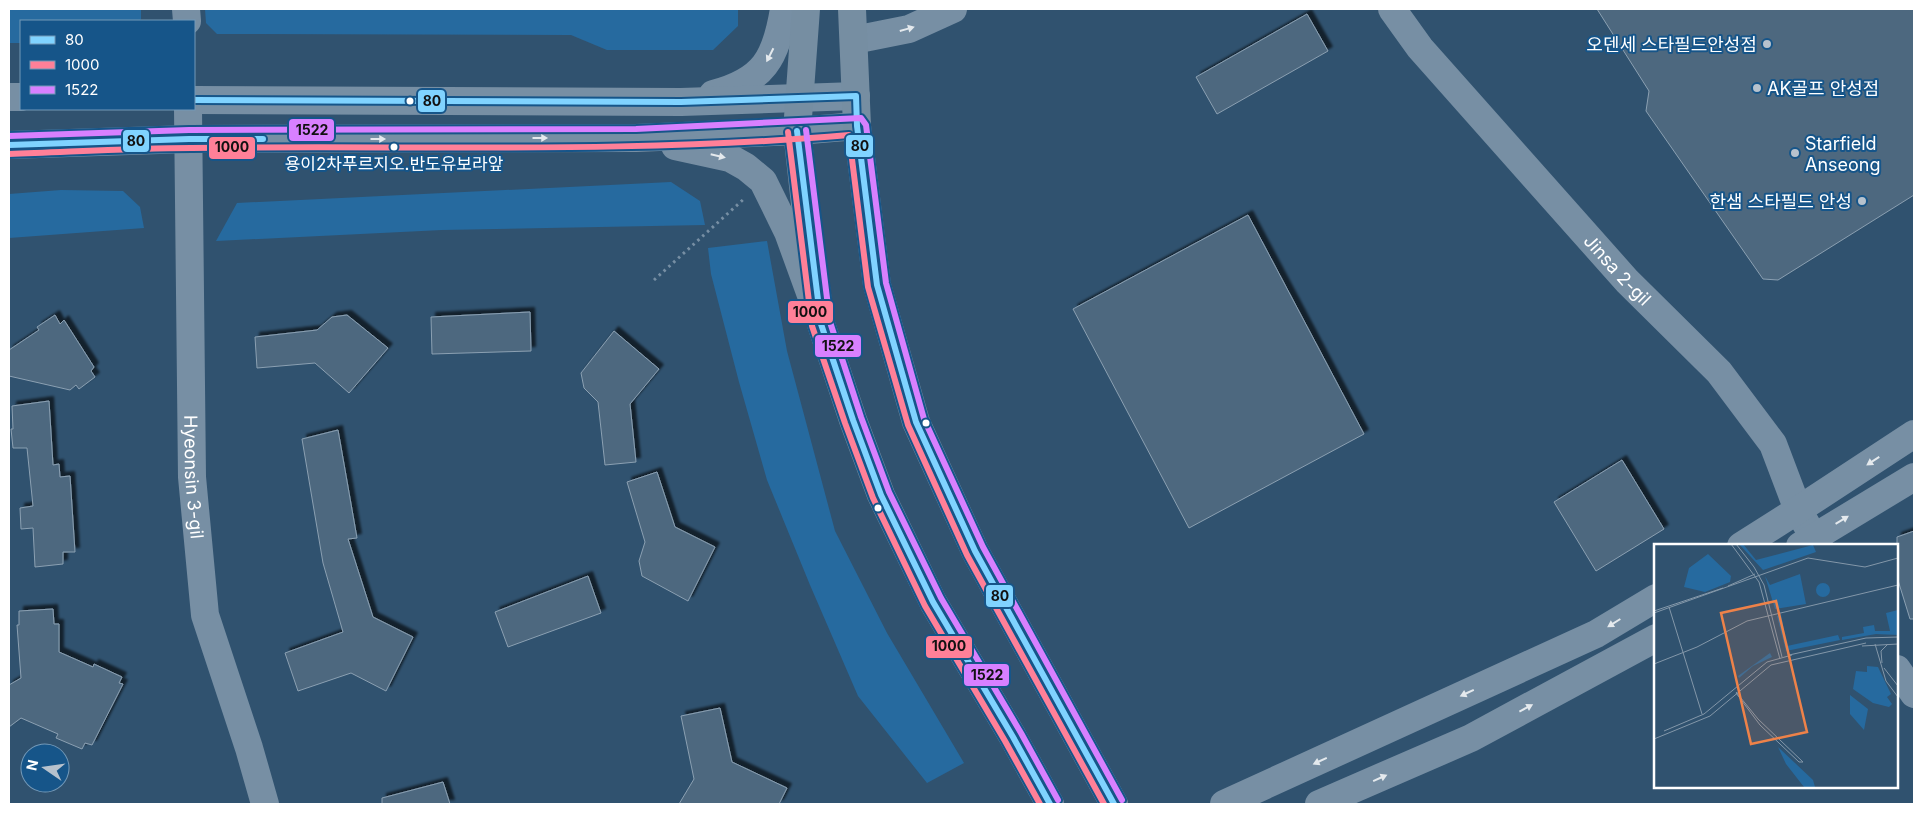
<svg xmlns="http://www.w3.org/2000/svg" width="1923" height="813" viewBox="0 0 1923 813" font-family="Inter,'Noto Sans KR',sans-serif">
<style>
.green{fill:#266a9f}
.building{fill:#4d687f;stroke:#8ba0b2;filter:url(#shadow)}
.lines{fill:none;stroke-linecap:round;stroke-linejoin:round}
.path{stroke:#778fa4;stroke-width:3;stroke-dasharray:2.5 4;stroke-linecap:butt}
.minor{stroke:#778fa4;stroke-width:28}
.major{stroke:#768ea2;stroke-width:28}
.bus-1-casing{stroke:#165589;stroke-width:10}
.bus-2-casing{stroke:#165589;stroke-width:10}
.bus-3-casing{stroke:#165589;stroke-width:10}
.bus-1{stroke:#80d3ff;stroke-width:6}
.bus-2{stroke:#ff8098;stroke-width:6}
.bus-3{stroke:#d880ff;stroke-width:6}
.oneway{fill:#e4e9ed}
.poi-dot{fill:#b7c2cd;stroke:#165589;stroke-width:2}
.bus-dot{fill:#fff;stroke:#165589;stroke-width:2}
.labels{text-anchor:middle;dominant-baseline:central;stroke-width:4;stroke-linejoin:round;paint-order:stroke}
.bus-label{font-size:17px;fill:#fff;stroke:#165589}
.poi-label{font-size:18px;fill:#fff;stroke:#165589;text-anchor:end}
.street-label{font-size:18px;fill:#fff;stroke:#165589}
.inset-road{fill:none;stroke:#8397a9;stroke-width:1}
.view{fill:#ee8249;fill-opacity:0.15;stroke:#ee8249;stroke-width:2.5}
.inset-edge{fill:none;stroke:#fff;stroke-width:2.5}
.line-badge{stroke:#165589;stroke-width:2}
.pale-badge-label{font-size:14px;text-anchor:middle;font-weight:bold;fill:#111}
</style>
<defs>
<filter id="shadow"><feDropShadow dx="4.5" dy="-4.5" stdDeviation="1" flood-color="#0009"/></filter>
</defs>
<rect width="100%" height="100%" fill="#30526f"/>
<!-- green -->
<path class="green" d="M9,9h132v10l-2,2h-118v22h-12z
M205,9h533v17l-25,24h-106l-36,-15 -354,-1 -11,-11z
M671,182l29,19 5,24 -263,5 -226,11 21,-38z
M61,190l62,1 17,16 4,21 -135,10v-44z
M767,241l20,110 48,180 52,102 77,130 -37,20 -69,-87 -48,-111 -43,-105 -28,-98 -28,-108 -3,-26z"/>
<!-- building -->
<path class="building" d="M1597,9h317v186l-136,85 -15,-1 -117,-168 3,-20z
M1307,14l21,37 -111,63 -21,-37z
M1248,215l116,219 -175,94 -116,-219z
M530,312l1,39 -99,3 -1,-37z
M55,315l5,9 4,-4 30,47 -3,4 4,6 -16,12 -3,-4 -6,5 -61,-14v-26l30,-20 -2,-3z
M347,315l41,33 -39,45 -34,-30 -58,5 -2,-31 62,-7 15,-13z
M614,331l45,38 -29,35 6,58 -31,3 -7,-63 -14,-14 -3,-15z
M49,401l4,64 6,-1 1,13 10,-1 5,76h-12v12l-28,3 -2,-39 -12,1 -1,-21 13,-2 -6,-58h-14l-2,-19h2l-1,-23z
M338,430l19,108 -9,1 25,78 40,20 -27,54 -35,-18 -53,18 -13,-38 58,-21 -20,-69 -21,-124z
M1622,460l42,69 -68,42 -42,-69z
M657,472l18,55 40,20 -27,54 -46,-25 -3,-15 6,-19 -18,-60z
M1914,531v88h-4l-13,-42v-40z
M588,576l13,37 -93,34 -13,-35z
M53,609l1,15h5v28l34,15 1,-3 28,13 -3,6 4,1 -31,61 -7,-2 -3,6 -26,-11 2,-4 -37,-16 -12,9v-42l12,-7 -4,-53h2v-14z
M720,708l12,54 55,26 -8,16h-100l15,-25 -13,-63z
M443,782l7,22h-68v-6z"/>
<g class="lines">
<!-- path -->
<path class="path" d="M654,280l91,-82"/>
<!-- minor -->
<g class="minor">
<path d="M186,9l1,12"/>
<path id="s1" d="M1392,9l28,39 207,233 92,91 54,72 25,66 21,36"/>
<path d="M859,39l50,-10 44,-20"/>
<path d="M713,94c51,-13 63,-36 71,-85"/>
<path d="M9,97h12"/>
<path d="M194,100l487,2 175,-6"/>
<path id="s2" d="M188,109l4,368 13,138 44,133 16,56"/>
<path d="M9,145l180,-6 447,-1 161,-7 60,-5"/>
<path d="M675,146l55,12 16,9 17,14 25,51 24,66"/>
<path d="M1741,546l57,-36 116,-76"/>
<path d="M1800,546l114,-69"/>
<path d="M1897,669l17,25"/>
<path d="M1224,804l372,-170 60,-36"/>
<path d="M1319,804l152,-66 185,-100"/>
</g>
<!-- major -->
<path class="major" d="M806,9l-9,122 9,82 15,111 32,96 28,75 52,107 80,135 37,67
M852,9l5,117 20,159 39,137 59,129 139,253"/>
<defs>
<path id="bus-1" d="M194,100l487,2 175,-6 1,30 20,159 39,137 59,129 139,253
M797,131l24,193 32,96 28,75 52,107 80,135 37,67
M9,145l180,-6h74"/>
<path id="bus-2" d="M788,132l24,194 33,97 28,75 52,108 80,135 35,63
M9,154c61,-2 121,-6 182,-6 219,-3 439,6 658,-13l19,152 40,138 59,130 137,249"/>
<path id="bus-3" d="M806,130l24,192 31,95 28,75 52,106 80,135 37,67
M9,136l180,-6 447,-1 225,-11 5,7 20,158 38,136 59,128 139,253"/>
</defs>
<!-- bus-1 casing -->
<use href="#bus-1" class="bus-1-casing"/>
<!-- bus-2 casing -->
<use href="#bus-2" class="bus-2-casing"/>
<!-- bus-3 casing -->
<use href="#bus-3" class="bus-3-casing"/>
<!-- bus-1 -->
<use href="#bus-1" class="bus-1"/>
<!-- bus-2 -->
<use href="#bus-2" class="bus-2"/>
<!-- bus-3 -->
<use href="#bus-3" class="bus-3"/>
</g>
<!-- one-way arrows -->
<defs><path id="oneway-solid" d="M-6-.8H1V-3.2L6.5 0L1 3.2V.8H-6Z" transform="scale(1.25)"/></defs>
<g class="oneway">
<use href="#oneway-solid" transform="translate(907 29) rotate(-16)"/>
<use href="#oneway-solid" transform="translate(770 55) rotate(117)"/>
<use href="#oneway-solid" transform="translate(540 138)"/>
<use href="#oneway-solid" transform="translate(378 139)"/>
<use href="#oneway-solid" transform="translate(718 156) rotate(13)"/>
<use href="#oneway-solid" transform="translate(1873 461) rotate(147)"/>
<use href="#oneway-solid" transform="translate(1842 520) rotate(-31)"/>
<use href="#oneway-solid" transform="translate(1614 623) rotate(148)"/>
<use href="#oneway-solid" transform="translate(1467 693) rotate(155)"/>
<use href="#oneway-solid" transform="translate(1526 708) rotate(-28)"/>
<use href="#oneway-solid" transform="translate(1320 761) rotate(155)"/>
<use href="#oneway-solid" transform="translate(1380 778) rotate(-24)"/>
</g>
<!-- markers -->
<g class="poi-dot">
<circle cx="1767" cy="44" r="5"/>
<circle cx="1757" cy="88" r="5"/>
<circle cx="1795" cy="153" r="5"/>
<circle cx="1862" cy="201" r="5"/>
</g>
<g class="bus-dot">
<circle cx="410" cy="101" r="4.5"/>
<circle cx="394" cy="147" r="4.5"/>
<circle cx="926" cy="423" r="4.5"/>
<circle cx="878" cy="508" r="4.5"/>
</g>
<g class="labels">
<!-- bus labels -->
<g class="bus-label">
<text x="394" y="164">용이2차푸르지오.반도유보라앞</text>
</g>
<!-- poi labels -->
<g class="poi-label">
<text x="1757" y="44">오덴세 스타필드안성점</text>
<text x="1767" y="88" text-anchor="start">AK골프 안성점</text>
<text x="1805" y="143" text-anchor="start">Starfield<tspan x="1805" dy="21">Anseong</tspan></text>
<text x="1852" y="201">한샘 스타필드 안성</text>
</g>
<!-- street labels -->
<g class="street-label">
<text stroke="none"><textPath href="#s1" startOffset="345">Jinsa 2-gil</textPath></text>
<text stroke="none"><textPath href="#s2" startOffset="368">Hyeonsin 3-gil</textPath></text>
</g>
</g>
<!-- overview -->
<g transform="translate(1654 544)">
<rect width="244" height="244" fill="#30526f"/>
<path d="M85,0h4l13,16 57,-15 3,7 -53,18zM54,10l23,22 -1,6 -25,10 -21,-5 5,-19zM146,30l6,30 -31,5 -10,-33 5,9zM162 46a7 7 0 1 1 14 0a7 7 0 1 1-14 0ZM244,66v25l-22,-1 -34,6v-3l22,-4 -1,-6 11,-2 1,6h15l-4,-18zM127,70l6,32 51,-11 2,5 -54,11 -9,-35zM116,109l2,4 -19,9 -14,12 -1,-2zM213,122l11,1 13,27 -4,3 5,7 -3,3 -16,-4 -20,-14 3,-18 11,1zM196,151l18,14 -4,21 -14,-16zM124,203l35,33 2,7h-11l-18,-23z" fill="#266a9f"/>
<path class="inset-road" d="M77,0l28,38 21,77M82,0l18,23 10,18 18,72M74,42l27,-12M15,63l33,107M0,67l69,-23M0,69l154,-55 57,9 33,-9M221,100l11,37 12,16M208,102l36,-2M135,111l77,-17 32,-1M228,119l-1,-12 7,-7M0,120l43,-17 50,-26 151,-36M230,124l14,18M82,148l22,27 45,43M82,149l24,32 39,37h4M10,187l40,-17 63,-52 25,-7M0,195l56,-23 61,-51 95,-22"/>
<path class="view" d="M122,57l31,131 -56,12 -30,-131z"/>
<rect width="244" height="244" class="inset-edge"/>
</g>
<g class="line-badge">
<rect x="417" y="89" width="29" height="24" rx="5" fill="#80d3ff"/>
<rect x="288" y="118" width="47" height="24" rx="5" fill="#d880ff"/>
<rect x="122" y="129" width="28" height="24" rx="5" fill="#80d3ff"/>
<rect x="845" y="134" width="29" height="24" rx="5" fill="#80d3ff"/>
<rect x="208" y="136" width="48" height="24" rx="5" fill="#ff8098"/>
<rect x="787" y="300" width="47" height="24" rx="5" fill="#ff8098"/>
<rect x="814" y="334" width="48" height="24" rx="5" fill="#d880ff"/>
<rect x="985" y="584" width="29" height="24" rx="5" fill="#80d3ff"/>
<rect x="925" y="635" width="48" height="24" rx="5" fill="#ff8098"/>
<rect x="963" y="663" width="47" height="24" rx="5" fill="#d880ff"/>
</g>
<g class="pale-badge-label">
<text x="432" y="106">80</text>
<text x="312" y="135">1522</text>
<text x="136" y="146">80</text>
<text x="860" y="151">80</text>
<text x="232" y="152">1000</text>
<text x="810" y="317">1000</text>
<text x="838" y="351">1522</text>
<text x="1000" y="601">80</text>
<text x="949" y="651">1000</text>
<text x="987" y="680">1522</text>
</g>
<!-- border -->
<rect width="1923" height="813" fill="none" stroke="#ffffff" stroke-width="20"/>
<!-- legend -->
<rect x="20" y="20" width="175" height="90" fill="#165589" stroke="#7399b8"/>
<rect x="30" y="36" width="25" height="8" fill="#80d3ff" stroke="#7399b8"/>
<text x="65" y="45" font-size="15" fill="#ffffff">80</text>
<rect x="30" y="61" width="25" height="8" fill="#ff8098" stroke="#7399b8"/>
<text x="65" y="70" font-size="15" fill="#ffffff">1000</text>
<rect x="30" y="86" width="25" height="8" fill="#d880ff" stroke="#7399b8"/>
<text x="65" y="95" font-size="15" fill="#ffffff">1522</text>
<!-- north arrow -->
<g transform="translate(45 768) rotate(283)"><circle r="24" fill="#165589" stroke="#7399b8"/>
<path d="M0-4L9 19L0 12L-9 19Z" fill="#b7c2cd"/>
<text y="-8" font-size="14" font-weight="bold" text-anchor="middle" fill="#ffffff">N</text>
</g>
</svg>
